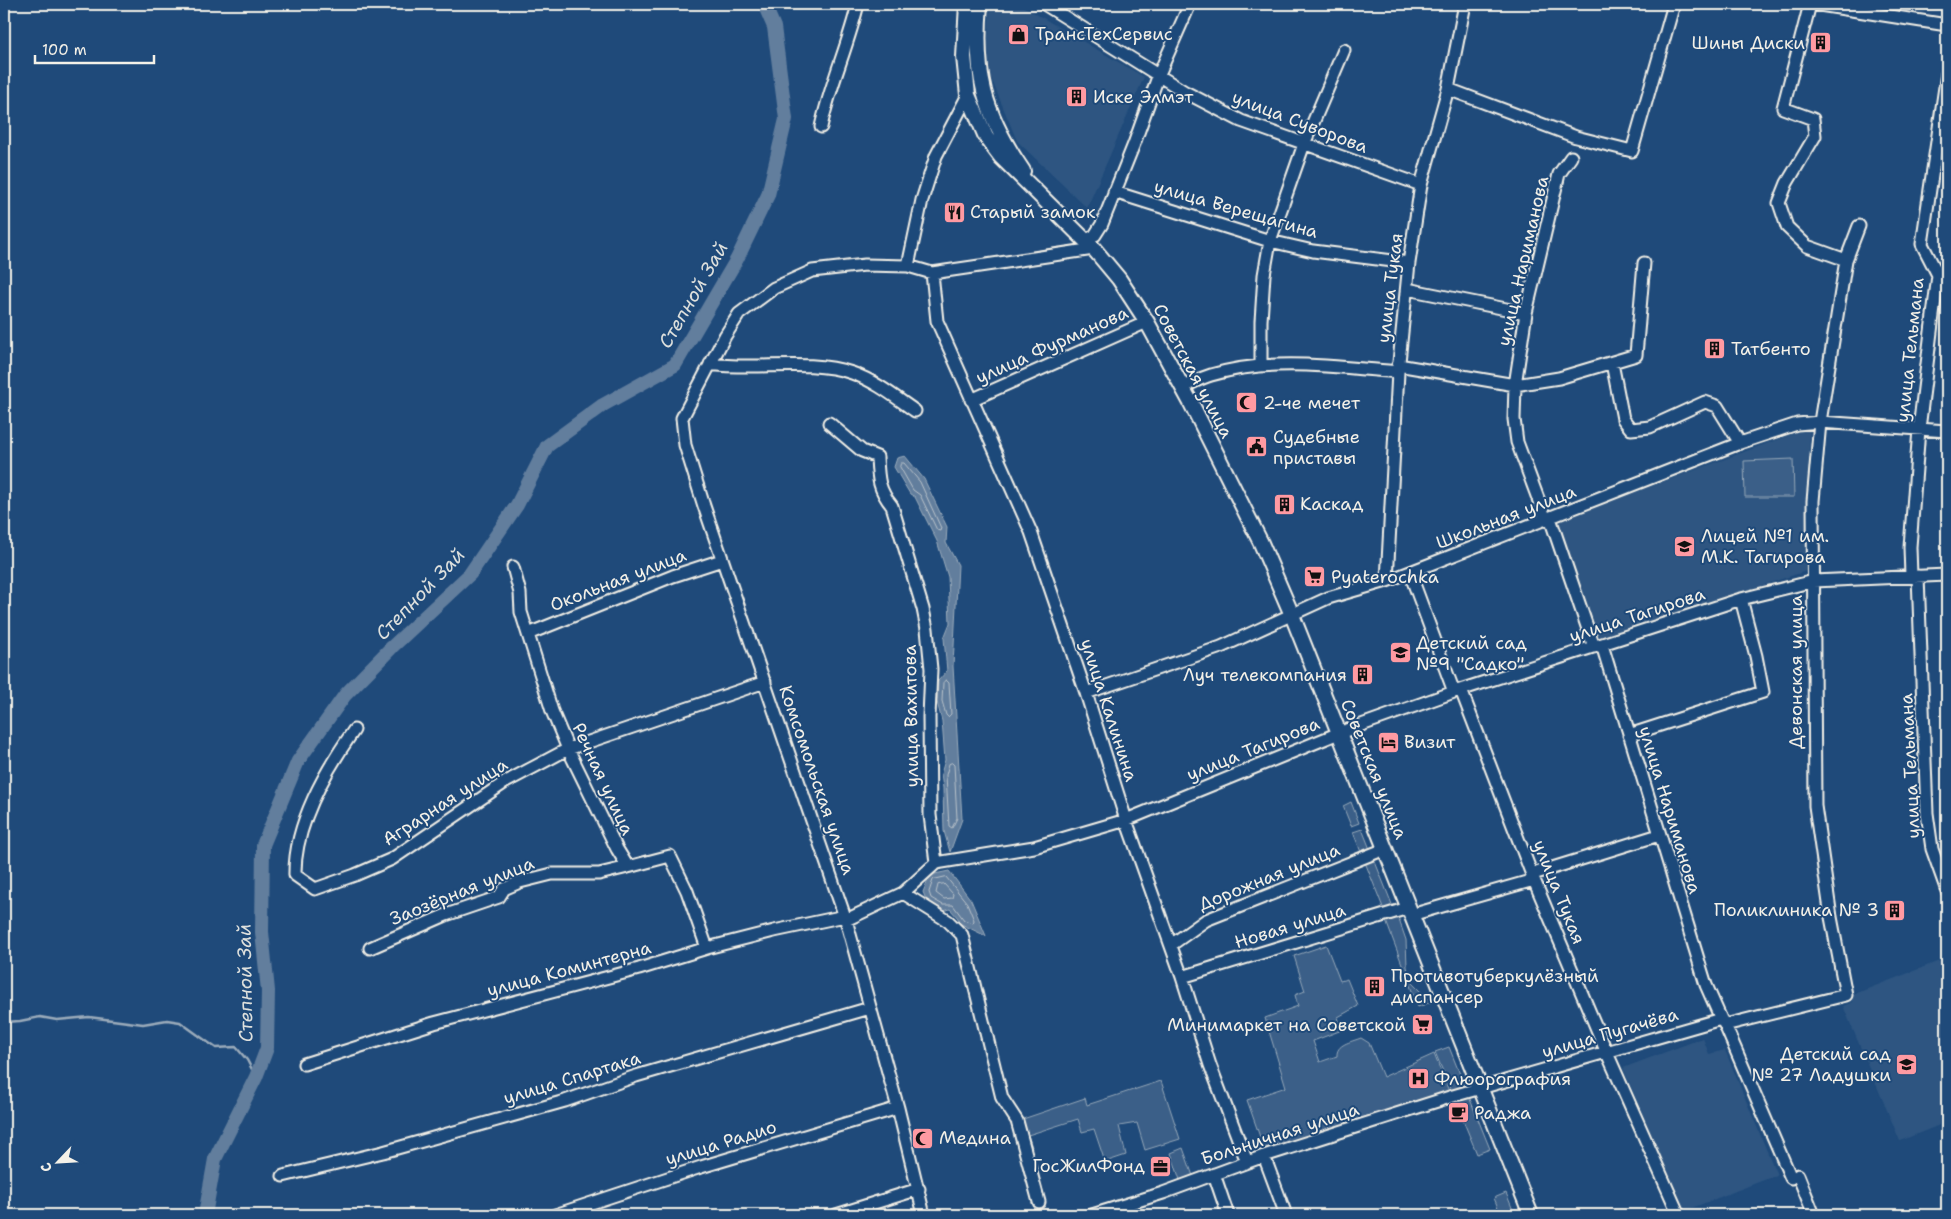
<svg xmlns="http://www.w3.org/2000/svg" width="1951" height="1219" viewBox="0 0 1951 1219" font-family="'Shantell Sans',sans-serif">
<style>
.built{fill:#2d5581}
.green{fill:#3a5f88;stroke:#97a8b8}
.water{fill:#627e9d;stroke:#9cacbb}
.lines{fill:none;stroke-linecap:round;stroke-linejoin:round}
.shore{stroke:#bac3ca;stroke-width:1}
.stream{stroke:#9cacbb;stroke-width:2.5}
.river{stroke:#627e9d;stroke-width:14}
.minor-casing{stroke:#f4f1e8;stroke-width:15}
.major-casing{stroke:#f4f1e8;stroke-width:18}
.minor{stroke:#1f4a7a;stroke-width:11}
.major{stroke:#1f4a7a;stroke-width:14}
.labels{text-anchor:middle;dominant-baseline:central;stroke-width:4;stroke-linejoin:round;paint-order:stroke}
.poi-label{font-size:18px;fill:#f4f1e8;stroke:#1f4a7a;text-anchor:start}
.street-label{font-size:18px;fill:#f4f1e8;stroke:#1f4a7a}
.water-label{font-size:19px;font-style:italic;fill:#dee0dd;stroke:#1f4a7a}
</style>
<rect width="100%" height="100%" fill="#1f4a7a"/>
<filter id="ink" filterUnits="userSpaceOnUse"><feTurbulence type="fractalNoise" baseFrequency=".02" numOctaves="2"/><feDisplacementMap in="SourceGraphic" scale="10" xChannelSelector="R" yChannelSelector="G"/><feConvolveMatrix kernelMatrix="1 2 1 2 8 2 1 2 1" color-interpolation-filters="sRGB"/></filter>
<g filter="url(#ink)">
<!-- built -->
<path class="built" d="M990,4h29l125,73 -57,131 -70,-67 -31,-75z
M1810,429l-4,142 -211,70 -40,-119 248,-92z
M1947,958v164l-47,19 -57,-135 10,-4 -1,-7z
M1703,1038l6,16 16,-4 52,125 -93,36 -61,-143z"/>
<!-- green -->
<path class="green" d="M1793,459l1,38h-49l-1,-36z
M1351,802l8,21 -8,3 -8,-20z
M1362,829l33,83 -9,3 -33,-83z
M1398,917l8,23 1,27 5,16 19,19 -13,5 -32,-86z
M1326,945l14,36 7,-2 11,27 -20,11 4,13 -29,11 7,21 17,-6c-1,-12 14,-14 24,-18l8,5 14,34 51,-23 16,40 -184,60 -19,-54 39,-13 -21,-69 33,-12 -3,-11 10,-4 -11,-35z
M1449,1047l41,102 -13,5 -42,-102z
M1161,1081l19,58 -35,11 -8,-27 -18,3 7,29 -21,7 -11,-33 -12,3 -4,-13 -50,16 4,12 -4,1 14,43 -5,2 -20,-72 68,-23 2,7z
M1183,1148l10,28 -13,4 -9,-27z
M1506,1193l9,22h-14l-7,-17z"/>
<!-- water -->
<path class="water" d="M905,456l19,23 23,48 -1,16 12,22 -5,101 9,153 -12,33 -6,-21 -1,-43 -2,-14 4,-14 -3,-39 -5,-19 1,-21 9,-10 -3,-33 6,-15 -2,-46 -11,-36 -22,-44 -5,-3 -16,-27 3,-9z
M949,871l22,29 15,36 -27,-13 -1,-5 -8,-9 -6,2 -17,-9 -4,-10 7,-17z"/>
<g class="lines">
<!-- shore -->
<path class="shore" d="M901,463h3l16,19 21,46 -1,3 -3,-1 -17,-35 -7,-5 -13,-23z
M946,680l3,3 2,31 -3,3 -2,-2 -4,-14 1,-18z
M952,763l2,2 3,53 -5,10 -3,-2 -3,-51 3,-11z
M946,877l21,26 7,17 -1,3 -9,-3 -11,-15h-10l-12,-7 -2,-6 4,-12z
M944,884l9,10 -1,4 -8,1 -8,-6 2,-8z"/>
<!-- stream -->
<path class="stream" d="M4,1022l16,-1 20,-4 17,3 32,-3 54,7 24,-4 13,2 36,26 20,-1 11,13 9,17"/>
<!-- river -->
<path class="river" d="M205,1215l10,-56 41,-82 11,-29 1,-57 -6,-59 1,-87 35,-84 47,-66 47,-48 78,-73 47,-69 30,-59 56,-41 72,-40 62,-106 31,-64 18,-76 -12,-92 -10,-23"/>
<defs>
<path id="minor" d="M1044,4l141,88 56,29 180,64
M1810,4l-27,104 30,11 2,17 -28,47 -8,20 8,24 20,19 39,14
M1813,4l134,21
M1448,89l128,48 56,14 42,-147
M821,127c9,-42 27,-81 37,-123
M1114,192l156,49 43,10 96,12
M1086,241l9,-6 7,-11 32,-80 25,-70 31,-70
M908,266l14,-66 14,-44 32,-61
M932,273l5,48 94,211 55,161 40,127 56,157 28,88 37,97
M1407,289l119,24
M1612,363l11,56 8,10 19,-2 55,-25 12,4 23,37
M710,364c47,7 96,-6 142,9 23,8 43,24 63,38
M1398,365l117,20 44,-7 77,-23 8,-92
M1261,366v-45l3,-46 6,-34 34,-97 40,-94
M1183,387c9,-4 18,-9 28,-12 58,-18 127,-8 187,-3
M971,400l176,-78
M829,423l33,28 15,6c1,21 1,32 15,49l31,103 4,20 4,40 -2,48 1,98 6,48
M1550,518l44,129
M1546,520l-29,-78 -3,-23 1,-34 11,-72 33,-139 12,-17
M513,567l7,26 1,19 31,99 16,38 49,100 11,18 42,-11 17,35 20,57
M1410,573l44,119
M1911,576l-1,-29 9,-118 19,-154 -16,-31 25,-171
M1918,576l9,237 5,36 15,42
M1387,581l11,-209 11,-109 12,-78 27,-96 17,-85
M528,634l145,-58 49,-16
M1602,645l104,340 15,34 4,6 66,153
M1461,690l73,190 73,173 72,162
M1086,693l135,-46 107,-49 59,-17 353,-138 57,-19 23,-2 127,9
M354,730c-28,40 -60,94 -59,145l20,14 40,-14 37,-16 112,-76 64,-34 197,-67
M1629,735l134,-43 -7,-36 -15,-57
M1533,874l126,-39
M903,893l45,28 14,14 40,163 15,23 22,81
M1411,915l123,-35
M846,920l57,-27 33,-30 98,-16 92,-27 213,-87 115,-41 287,-93 73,-18 133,-6
M1171,945l35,-25 179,-71
M370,948l76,-33 53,-18 5,-8 16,-7 32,-8h47l29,-7
M1182,977l226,-69
M1725,1025l121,-30 -15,-78 -16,-111 -2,-305 7,-79 26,-162 13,-34
M304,1064l130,-41 205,-54 68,-21 67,-17 71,-15
M1264,1156l22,59
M1214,1174l14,41
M1798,1175l16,40
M283,1176l100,-24 182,-51 71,-25 234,-68
M555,1215l146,-48 197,-59
M836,1215l83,-26
M924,1215l-26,-107 -52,-188 -142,-414 -19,-61 -3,-27 43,-82 14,-22 35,-26 38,-17 53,-6 43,1 24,7 162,-24
M1092,1215l71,-22 101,-37 189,-60 268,-77"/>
<path id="major" d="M967,4l-3,53 4,38 18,42 15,20 93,92 25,30 28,43 44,81 70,140 31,72 239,600
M980,4c-6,70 3,108 43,167"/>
</defs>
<!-- minor casing -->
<use href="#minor" class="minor-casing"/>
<!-- major casing -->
<use href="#major" class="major-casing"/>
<!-- minor -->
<use href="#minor" class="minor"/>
<!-- major -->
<use href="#major" class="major"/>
</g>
</g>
<!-- icons -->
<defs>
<symbol id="shop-square" viewBox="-11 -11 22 22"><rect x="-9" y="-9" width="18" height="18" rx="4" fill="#ff9aa2" stroke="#1f4a7a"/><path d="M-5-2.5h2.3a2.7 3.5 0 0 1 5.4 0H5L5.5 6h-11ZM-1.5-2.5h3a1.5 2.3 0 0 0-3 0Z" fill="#111"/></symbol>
<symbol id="building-square" viewBox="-11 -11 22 22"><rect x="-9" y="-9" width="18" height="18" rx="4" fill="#ff9aa2" stroke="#1f4a7a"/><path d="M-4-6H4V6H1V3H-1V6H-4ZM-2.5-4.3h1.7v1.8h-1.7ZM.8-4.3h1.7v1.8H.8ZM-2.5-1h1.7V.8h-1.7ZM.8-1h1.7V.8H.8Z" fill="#111"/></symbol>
<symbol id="restaurant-square" viewBox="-11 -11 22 22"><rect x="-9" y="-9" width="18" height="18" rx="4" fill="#ff9aa2" stroke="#1f4a7a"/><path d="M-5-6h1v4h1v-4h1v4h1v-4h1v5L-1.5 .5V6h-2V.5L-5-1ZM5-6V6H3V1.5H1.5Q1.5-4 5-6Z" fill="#111"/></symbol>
<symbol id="mosque-square" viewBox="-11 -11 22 22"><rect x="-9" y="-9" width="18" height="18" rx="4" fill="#ff9aa2" stroke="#1f4a7a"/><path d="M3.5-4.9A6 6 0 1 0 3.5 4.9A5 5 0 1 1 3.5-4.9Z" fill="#111"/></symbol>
<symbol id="civic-square" viewBox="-11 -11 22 22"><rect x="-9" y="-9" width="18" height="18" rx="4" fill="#ff9aa2" stroke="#1f4a7a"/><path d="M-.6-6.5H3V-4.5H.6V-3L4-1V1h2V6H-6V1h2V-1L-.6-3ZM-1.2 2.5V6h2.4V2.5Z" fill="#111"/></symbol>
<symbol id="school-square" viewBox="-11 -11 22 22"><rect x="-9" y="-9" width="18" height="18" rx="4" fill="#ff9aa2" stroke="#1f4a7a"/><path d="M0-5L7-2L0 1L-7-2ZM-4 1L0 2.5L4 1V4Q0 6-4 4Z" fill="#111"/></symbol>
<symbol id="supermarket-square" viewBox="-11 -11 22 22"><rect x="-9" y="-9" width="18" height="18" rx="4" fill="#ff9aa2" stroke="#1f4a7a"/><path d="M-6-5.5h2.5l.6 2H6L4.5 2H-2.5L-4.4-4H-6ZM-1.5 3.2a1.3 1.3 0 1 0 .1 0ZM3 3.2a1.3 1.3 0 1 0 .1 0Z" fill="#111"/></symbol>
<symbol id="hotel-square" viewBox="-11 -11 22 22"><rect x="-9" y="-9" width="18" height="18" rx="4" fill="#ff9aa2" stroke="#1f4a7a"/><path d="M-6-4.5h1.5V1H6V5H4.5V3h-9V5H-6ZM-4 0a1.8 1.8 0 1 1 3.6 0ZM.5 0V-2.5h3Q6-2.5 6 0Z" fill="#111"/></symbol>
<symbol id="hospital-square" viewBox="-11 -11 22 22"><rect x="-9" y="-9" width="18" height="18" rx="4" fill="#ff9aa2" stroke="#1f4a7a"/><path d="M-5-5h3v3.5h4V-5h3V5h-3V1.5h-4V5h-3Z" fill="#111"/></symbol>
<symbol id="cafe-square" viewBox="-11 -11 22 22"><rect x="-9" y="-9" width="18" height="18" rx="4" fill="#ff9aa2" stroke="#1f4a7a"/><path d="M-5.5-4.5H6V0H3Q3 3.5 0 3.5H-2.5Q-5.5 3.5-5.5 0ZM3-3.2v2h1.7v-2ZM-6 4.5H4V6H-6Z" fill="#111"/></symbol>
<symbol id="office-square" viewBox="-11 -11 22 22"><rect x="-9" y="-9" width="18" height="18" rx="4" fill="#ff9aa2" stroke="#1f4a7a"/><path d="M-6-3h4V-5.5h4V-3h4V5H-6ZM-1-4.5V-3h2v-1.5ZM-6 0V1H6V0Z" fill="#111"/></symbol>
</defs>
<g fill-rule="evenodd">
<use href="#shop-square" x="1006" y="22" width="25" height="25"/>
<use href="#building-square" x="1808" y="30" width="25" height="25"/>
<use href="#building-square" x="1064" y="84" width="25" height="25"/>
<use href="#restaurant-square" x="942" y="200" width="25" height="25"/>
<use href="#building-square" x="1702" y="336" width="25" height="25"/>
<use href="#mosque-square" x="1234" y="390" width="25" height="25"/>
<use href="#civic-square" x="1244" y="434" width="25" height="25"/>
<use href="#building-square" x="1272" y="492" width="25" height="25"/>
<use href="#school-square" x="1672" y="534" width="25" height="25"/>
<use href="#supermarket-square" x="1302" y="564" width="25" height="25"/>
<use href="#school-square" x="1388" y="640" width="25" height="25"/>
<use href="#building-square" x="1350" y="662" width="25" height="25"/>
<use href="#hotel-square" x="1376" y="730" width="25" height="25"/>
<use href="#building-square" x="1882" y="898" width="25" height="25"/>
<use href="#building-square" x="1362" y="974" width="25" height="25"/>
<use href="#supermarket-square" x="1410" y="1012" width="25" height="25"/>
<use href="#school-square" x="1894" y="1052" width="25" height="25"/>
<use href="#hospital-square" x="1406" y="1066" width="25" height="25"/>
<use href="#cafe-square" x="1446" y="1100" width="25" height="25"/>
<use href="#mosque-square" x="910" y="1126" width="25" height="25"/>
<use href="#office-square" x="1148" y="1154" width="25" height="25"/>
</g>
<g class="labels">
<!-- poi labels -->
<g class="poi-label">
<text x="1035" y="34">ТрансТехСервис</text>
<text x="1805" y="43" text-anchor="end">Шины Диски</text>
<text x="1093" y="97">Иске Элмэт</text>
<text x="970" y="212">Старый замок</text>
<text x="1731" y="349">Татбенто</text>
<text x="1263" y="403">2-че мечет</text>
<text x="1273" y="437">Судебные<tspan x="1273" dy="21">приставы</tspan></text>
<text x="1300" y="504">Каскад</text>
<text x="1701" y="536">Лицей №1 им.<tspan x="1701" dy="21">М.К. Тагирова</tspan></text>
<text x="1331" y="577">Pyaterochka</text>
<text x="1416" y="643">Детский сад<tspan x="1416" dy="21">№9 "Садко"</tspan></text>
<text x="1347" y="675" text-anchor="end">Луч телекомпания</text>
<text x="1404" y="742">Визит</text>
<text x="1879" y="910" text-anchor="end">Поликлиника № 3</text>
<text x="1391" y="976">Противотуберкулёзный<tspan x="1391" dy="21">диспансер</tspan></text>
<text x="1406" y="1025" text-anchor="end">Минимаркет на Советской</text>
<text x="1891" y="1054" text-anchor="end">Детский сад<tspan x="1891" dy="21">№ 27 Ладушки</tspan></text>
<text x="1434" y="1079">Флюорография</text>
<text x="1474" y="1113">Раджа</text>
<text x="939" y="1138">Медина</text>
<text x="1145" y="1166" text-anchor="end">ГосЖилФонд</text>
</g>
<!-- street labels -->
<g class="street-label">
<text transform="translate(1300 122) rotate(21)">улица Суворова</text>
<text transform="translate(1236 209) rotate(16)">улица Верещагина</text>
<text transform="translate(1523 261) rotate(-77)">улица Нариманова</text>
<text transform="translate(1390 288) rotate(-83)">улица Тукая</text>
<text transform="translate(1052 345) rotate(-24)">улица Фурманова</text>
<text transform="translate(1910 350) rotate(-84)">улица Тельмана</text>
<text transform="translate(1193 371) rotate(62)">Советская улица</text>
<text transform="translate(1506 517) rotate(-21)">Школьная улица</text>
<text transform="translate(618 580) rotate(-21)">Окольная улица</text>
<text transform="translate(1637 615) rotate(-18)">улица Тагирова</text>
<text transform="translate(1796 672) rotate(-90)">Девонская улица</text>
<text transform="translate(1109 710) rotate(72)">улица Калинина</text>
<text transform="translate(911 716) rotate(-91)">улица Вахитова</text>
<text transform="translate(1253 749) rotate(-22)">улица Тагирова</text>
<text transform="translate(1910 766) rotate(-93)">улица Тельмана</text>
<text transform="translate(1374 769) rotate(68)">Советская улица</text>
<text transform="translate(603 779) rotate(65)">Речная улица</text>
<text transform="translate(817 780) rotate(71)">Комсомольская улица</text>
<text transform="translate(445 802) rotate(-33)">Аграрная улица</text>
<text transform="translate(1670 810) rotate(73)">улица Нариманова</text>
<text transform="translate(1269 877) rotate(-22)">Дорожная улица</text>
<text transform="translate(462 891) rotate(-22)">Заозёрная улица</text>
<text transform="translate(1559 892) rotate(68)">улица Тукая</text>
<text transform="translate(1290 926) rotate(-17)">Новая улица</text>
<text transform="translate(569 969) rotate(-15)">улица Коминтерна</text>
<text transform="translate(1610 1033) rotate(-16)">улица Пугачёва</text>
<text transform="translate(572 1078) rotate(-17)">улица Спартака</text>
<text transform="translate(1280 1134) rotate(-18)">Больничная улица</text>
<text transform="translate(721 1143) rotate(-17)">улица Радио</text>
</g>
<!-- water labels -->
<g class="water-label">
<text transform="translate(693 295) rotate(-60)">Степной Зай</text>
<text transform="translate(420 594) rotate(-46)">Степной Зай</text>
<text transform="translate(245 983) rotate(-91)">Степной Зай</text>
</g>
</g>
<!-- margin -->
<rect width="1951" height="1219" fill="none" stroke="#1f4a7a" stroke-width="20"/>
<rect x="10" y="10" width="1931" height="1199" fill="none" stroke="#f4f1e8" stroke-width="2" filter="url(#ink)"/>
<!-- north arrow -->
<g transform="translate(58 1162) rotate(245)" stroke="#1f4a7a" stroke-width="4" paint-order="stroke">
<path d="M0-4L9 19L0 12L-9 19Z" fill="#f4f1e8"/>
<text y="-8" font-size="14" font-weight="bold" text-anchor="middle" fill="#f4f1e8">С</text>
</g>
<!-- scale -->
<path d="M35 55v8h119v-8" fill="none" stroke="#f4f1e8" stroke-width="2.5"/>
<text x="42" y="55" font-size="15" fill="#f4f1e8" stroke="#1f4a7a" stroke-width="4" paint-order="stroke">100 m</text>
</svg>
